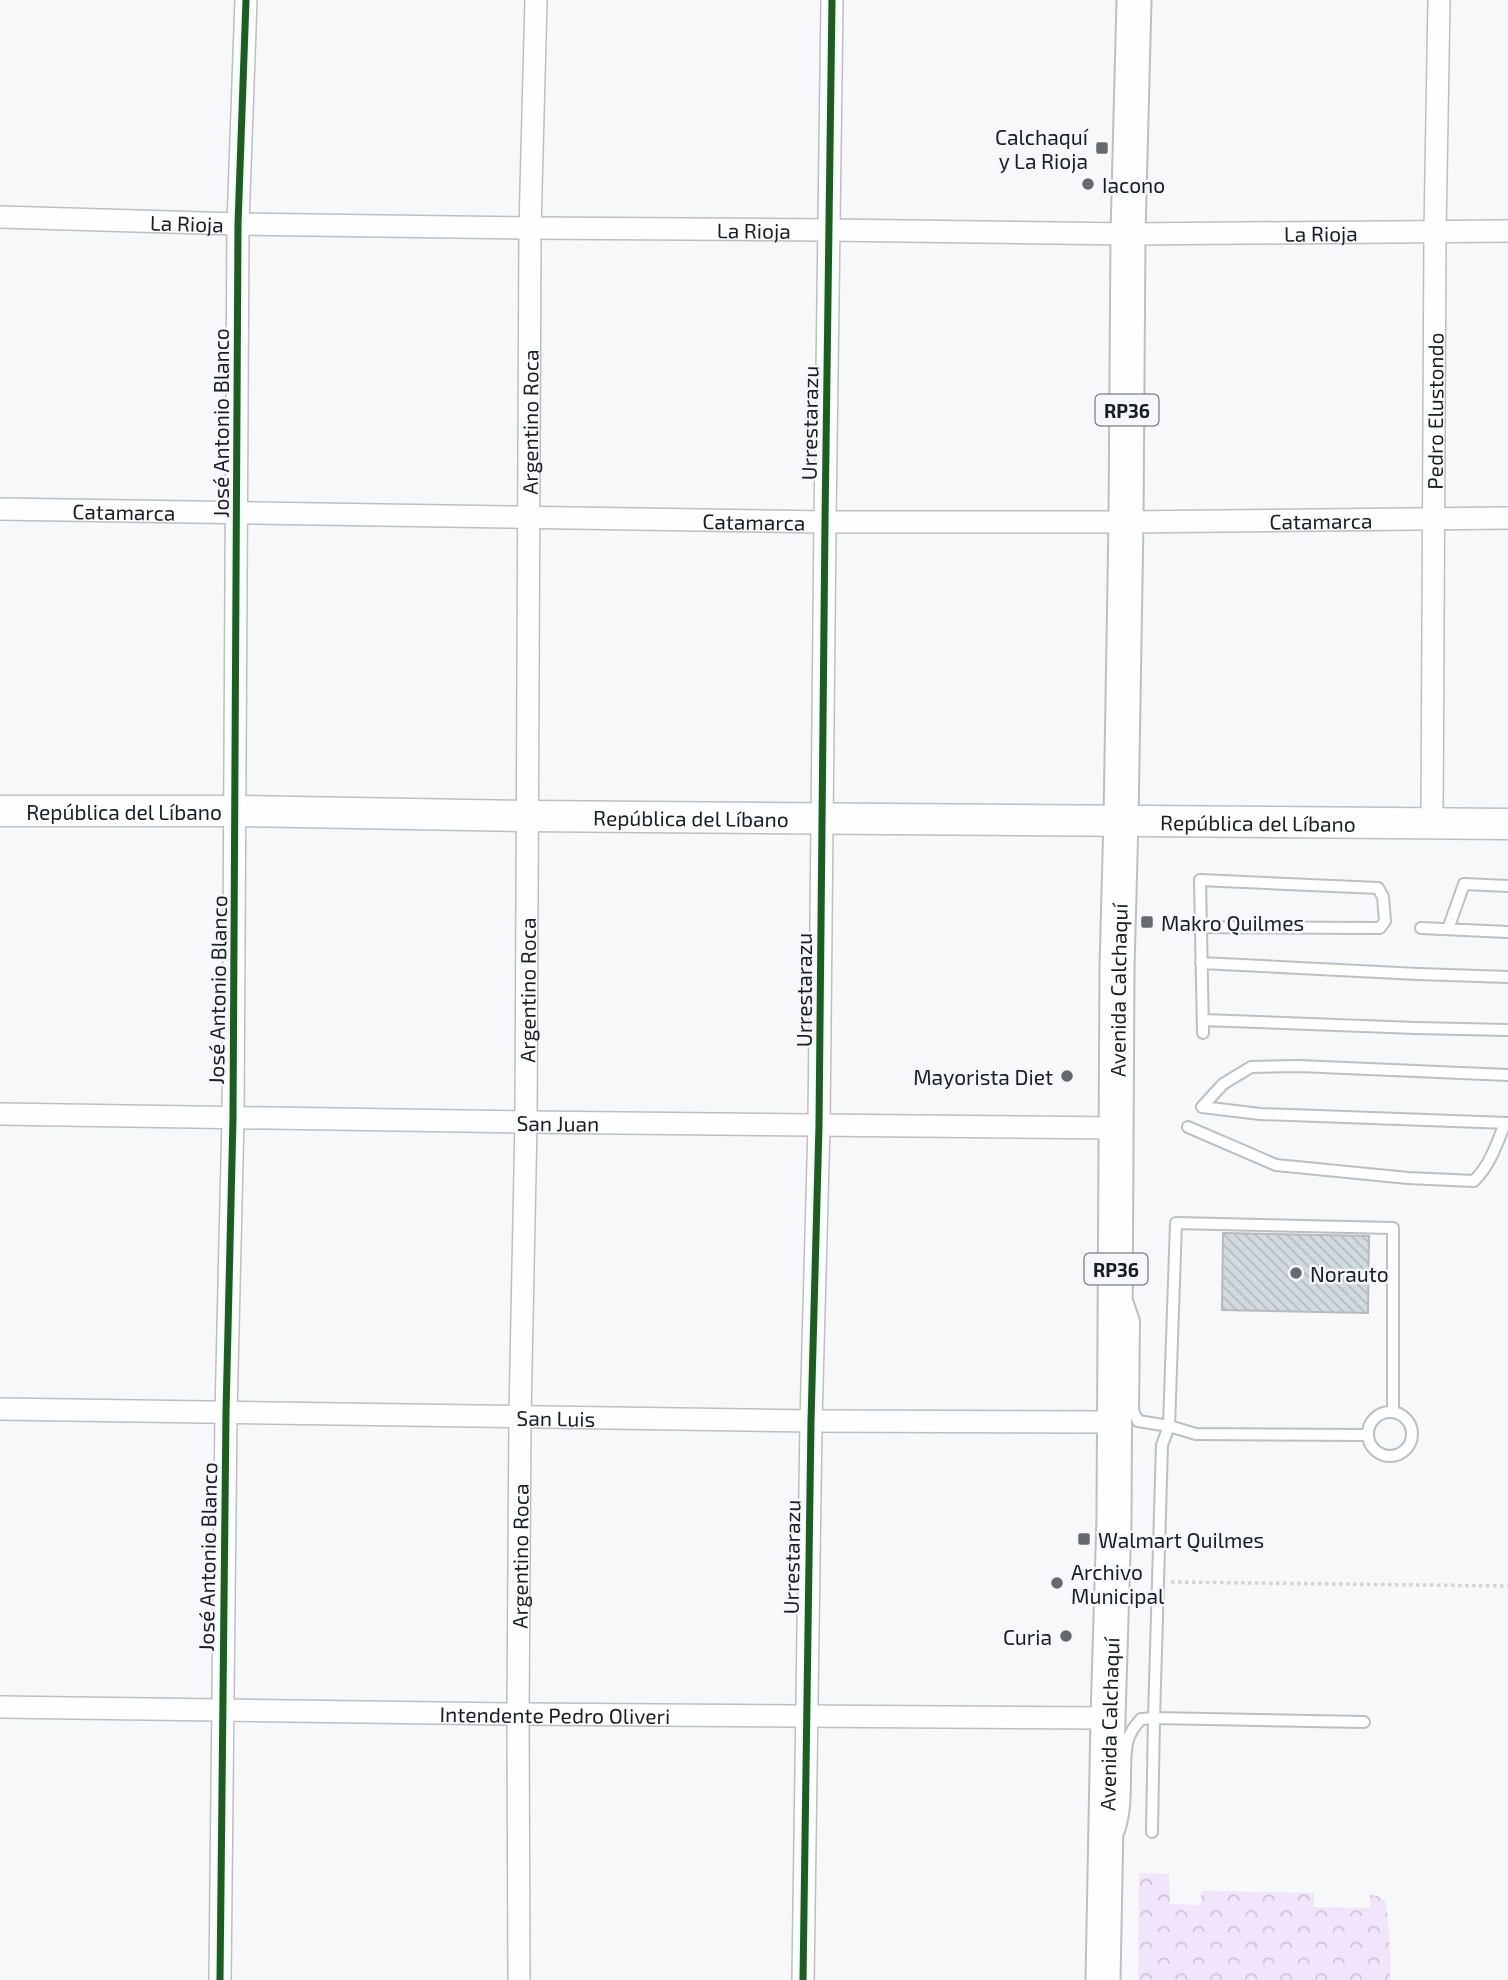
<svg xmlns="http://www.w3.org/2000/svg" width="1508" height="1980" viewBox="0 0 1508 1980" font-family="'Exo 2',sans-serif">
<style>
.park{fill:url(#park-crowns)}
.building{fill:url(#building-back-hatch);stroke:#b6bbbe;stroke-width:2}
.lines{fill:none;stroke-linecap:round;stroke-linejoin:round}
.lane-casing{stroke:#bcbfc3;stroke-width:14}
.street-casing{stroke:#bcbfc3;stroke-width:24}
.secondary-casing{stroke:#bcbfc3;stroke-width:33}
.primary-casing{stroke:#bcbfc3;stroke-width:37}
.path{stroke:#d3d4d5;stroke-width:3.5;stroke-dasharray:3.5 3.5;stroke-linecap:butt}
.lane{stroke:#fefefe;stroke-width:10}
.street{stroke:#fefefe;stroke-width:21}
.secondary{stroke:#fefefe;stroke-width:30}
.primary{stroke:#fefefe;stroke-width:33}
.cycleway-casing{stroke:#f5f7fb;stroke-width:11}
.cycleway{stroke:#1b5e20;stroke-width:7}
.poi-dot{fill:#666a6f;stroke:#f5f7fb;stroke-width:2.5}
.labels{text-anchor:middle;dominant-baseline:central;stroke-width:5;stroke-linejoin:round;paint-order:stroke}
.shield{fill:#f5f7fb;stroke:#5b5e64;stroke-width:2}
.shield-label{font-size:19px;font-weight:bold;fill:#191d24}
.poi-label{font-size:21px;fill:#191d24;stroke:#f5f7fb;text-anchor:start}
.street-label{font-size:21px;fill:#191d24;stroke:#f5f7fb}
</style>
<defs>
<pattern id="park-crowns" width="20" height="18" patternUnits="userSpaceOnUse" patternTransform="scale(1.75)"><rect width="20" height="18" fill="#f0e5fa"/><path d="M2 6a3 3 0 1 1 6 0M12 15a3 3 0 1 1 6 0" fill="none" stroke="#cdc4d6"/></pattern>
<pattern id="building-back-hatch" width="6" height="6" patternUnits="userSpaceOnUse" patternTransform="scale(1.75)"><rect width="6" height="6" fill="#d0dadf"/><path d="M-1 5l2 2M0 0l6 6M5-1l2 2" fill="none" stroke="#b2bbbf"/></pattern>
</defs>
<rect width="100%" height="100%" fill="#f6f8fa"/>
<!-- park -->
<path class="park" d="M1139,1873l30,1 1,30 30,1 2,-14 112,2v14l56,1v-13l8,1 7,5 2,8 4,54 -1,17h-252z"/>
<!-- building -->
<path class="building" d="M1223,1233l146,3 -1,77 -146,-3z"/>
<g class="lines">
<defs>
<path id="lane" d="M1201,927l179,1 5,-7 -2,-24 -5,-9 -178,-8 3,153
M1421,928l87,4
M1448,929l16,-45 44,2
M1201,963l217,11 90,3
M1203,1020l213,8 92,2
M1202,1107l21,-23 28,-17 48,-1 209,9
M1202,1107l58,7 248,9
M1188,1127l88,38 132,13 66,3c16,-16 23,-37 31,-58
M1128,1303l6,18 -1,90 5,10 31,5 27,8 171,1
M1368 1434a22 22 0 1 1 44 0a22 22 0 1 1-44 0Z
M1364,1722l-210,-4 8,-273 7,-19 7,-203 217,5v184
M1119,1831c10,-31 3,-58 8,-88 2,-10 8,-17 14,-24l13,-1 -2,114"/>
<g id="street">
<path id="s1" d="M0,217l238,7 292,4 300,2 298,4 380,-3"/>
<path id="s2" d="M0,509l825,13h301l382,-4"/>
<path id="s3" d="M1432,824l3,-592 4,-232"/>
<path id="s4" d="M0,1114l526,8 591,6"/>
<path id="s5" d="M0,1409l811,12 303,1"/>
<path id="s6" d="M0,1707l518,7 590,4"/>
<path d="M220,1980l6,-567 7,-295 5,-894 8,-224"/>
<path id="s7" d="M519,1980l-1,-266 2,-298 6,-294 4,-894 6,-228"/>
<path d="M803,1980l8,-559 8,-296 6,-603 7,-522"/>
</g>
<g id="secondary">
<path id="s8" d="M0,811h236l292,5 980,8"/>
</g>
<g id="primary">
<path id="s9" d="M1103,1980l5,-262 6,-200 3,-551 4,-148 5,-297 2,-288 6,-234"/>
</g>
</defs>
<!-- lane casing -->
<use href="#lane" class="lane-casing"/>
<!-- street casing -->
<use href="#street" class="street-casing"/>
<!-- secondary casing -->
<use href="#secondary" class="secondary-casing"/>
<!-- primary casing -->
<use href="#primary" class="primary-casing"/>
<!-- path -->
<path class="path" d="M1171,1582l337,4"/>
<!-- lane -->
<use href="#lane" class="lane"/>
<!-- street -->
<use href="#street" class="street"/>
<!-- secondary -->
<use href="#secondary" class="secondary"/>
<!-- primary -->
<use href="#primary" class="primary"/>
<defs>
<path id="cycleway" d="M220,1980l6,-567 7,-295 5,-894 8,-224
M803,1980l8,-559 8,-296 6,-603 7,-522"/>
</defs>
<!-- cycleway casing -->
<use href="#cycleway" class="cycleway-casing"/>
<!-- cycleway -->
<use href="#cycleway" class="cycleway"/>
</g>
<!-- markers -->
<g class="poi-dot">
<rect x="1095" y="141" width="14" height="14" rx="3.5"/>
<circle cx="1088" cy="184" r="7"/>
<rect x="1140" y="915" width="14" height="14" rx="3.5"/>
<circle cx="1067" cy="1076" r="7"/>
<circle cx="1296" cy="1273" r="7"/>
<rect x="1077" y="1532" width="14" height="14" rx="3.5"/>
<circle cx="1057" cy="1583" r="7"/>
<circle cx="1066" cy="1636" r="7"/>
</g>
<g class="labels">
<!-- shield labels -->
<g class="shield">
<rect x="1095.5" y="394.5" width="63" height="31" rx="5"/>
<rect x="1084.5" y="1253.5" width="63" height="31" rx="5"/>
</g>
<g class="shield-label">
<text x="1127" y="410">RP36</text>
<text x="1116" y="1269">RP36</text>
</g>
<!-- poi labels -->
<g class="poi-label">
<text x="1088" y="136" text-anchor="end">Calchaquí<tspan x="1088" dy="24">y La Rioja</tspan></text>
<text x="1102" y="184">Iacono</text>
<text x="1161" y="922">Makro Quilmes</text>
<text x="1053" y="1076" text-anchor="end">Mayorista Diet</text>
<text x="1310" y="1273">Norauto</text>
<text x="1098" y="1539">Walmart Quilmes</text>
<text x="1071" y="1571">Archivo<tspan x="1071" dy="24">Municipal</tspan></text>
<text x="1052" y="1636" text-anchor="end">Curia</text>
</g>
<!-- street labels -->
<g class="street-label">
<text stroke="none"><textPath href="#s1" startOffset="187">La Rioja</textPath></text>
<text stroke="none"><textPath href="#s1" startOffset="754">La Rioja</textPath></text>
<text stroke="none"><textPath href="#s1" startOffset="1321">La Rioja</textPath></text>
<text stroke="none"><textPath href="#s3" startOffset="413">Pedro Elustondo</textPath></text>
<text transform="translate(220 423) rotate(-90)">José Antonio Blanco</text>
<text stroke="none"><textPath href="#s7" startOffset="1558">Argentino Roca</textPath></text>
<text transform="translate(809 423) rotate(-89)">Urrestarazu</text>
<text stroke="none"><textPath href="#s2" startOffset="124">Catamarca</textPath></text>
<text stroke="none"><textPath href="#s2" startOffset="1321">Catamarca</textPath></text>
<text stroke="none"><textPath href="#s2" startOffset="754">Catamarca</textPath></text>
<text stroke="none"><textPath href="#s8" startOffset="124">República del Líbano</textPath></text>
<text stroke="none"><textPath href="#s8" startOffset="691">República del Líbano</textPath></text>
<text stroke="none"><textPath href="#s8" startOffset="1258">República del Líbano</textPath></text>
<text transform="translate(217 990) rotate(-89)">José Antonio Blanco</text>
<text stroke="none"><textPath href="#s7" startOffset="990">Argentino Roca</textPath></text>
<text transform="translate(803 990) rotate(-90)">Urrestarazu</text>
<text stroke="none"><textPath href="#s9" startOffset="990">Avenida Calchaquí</textPath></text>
<text stroke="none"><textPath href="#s4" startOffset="558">San Juan</textPath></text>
<text stroke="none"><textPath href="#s5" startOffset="556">San Luis</textPath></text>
<text transform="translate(207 1557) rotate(-89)">José Antonio Blanco</text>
<text stroke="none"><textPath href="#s7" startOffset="424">Argentino Roca</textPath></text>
<text transform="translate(791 1557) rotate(-89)">Urrestarazu</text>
<text stroke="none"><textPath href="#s6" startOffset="555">Intendente Pedro Oliveri</textPath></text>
<text stroke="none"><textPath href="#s9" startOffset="256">Avenida Calchaquí</textPath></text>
</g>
</g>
</svg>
